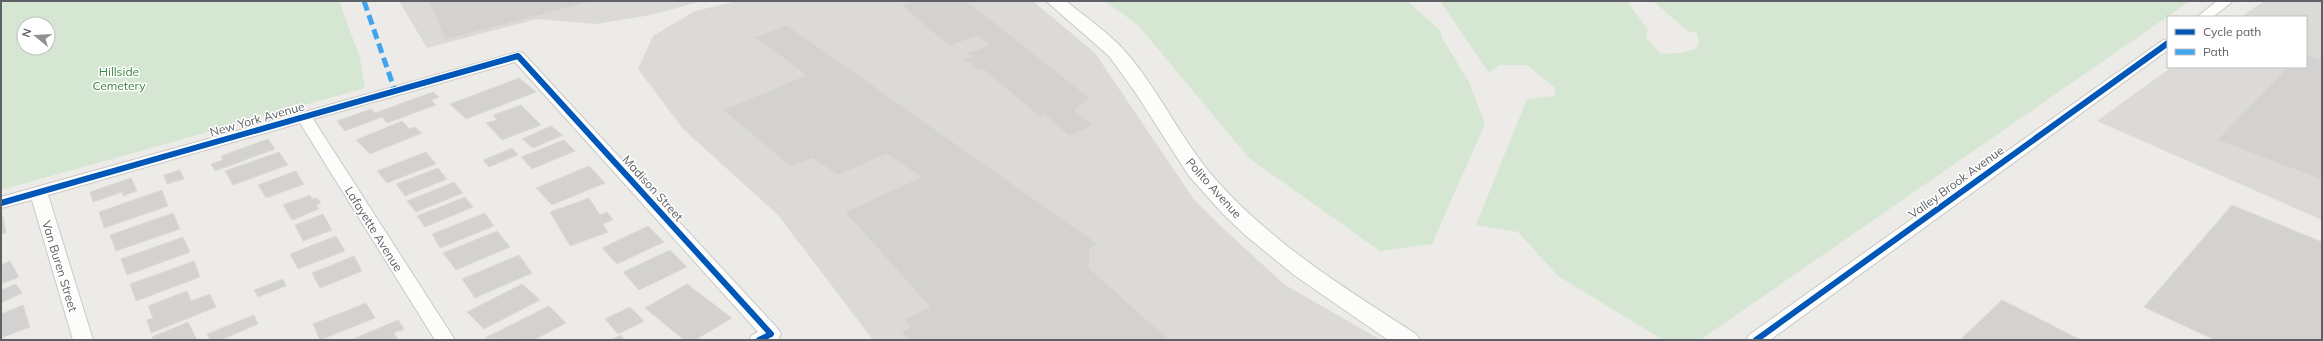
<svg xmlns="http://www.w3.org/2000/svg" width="2323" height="341" viewBox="0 0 2323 341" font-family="Mulish,sans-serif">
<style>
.industrial{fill:#dcdad7}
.green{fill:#d5e7d3;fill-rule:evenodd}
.building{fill:#d3d2d0;stroke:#dcdad6}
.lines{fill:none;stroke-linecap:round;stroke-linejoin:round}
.street-casing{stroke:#c9c9c9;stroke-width:2}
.secondary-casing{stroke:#c9c9c8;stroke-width:2}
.street{fill:#fcfcfb;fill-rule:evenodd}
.secondary{fill:#fcfcfb;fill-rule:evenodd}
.quiet{stroke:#40a5ee;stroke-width:5;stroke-dasharray:10 5;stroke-linecap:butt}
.cycleway-casing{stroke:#fff;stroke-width:8}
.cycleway{stroke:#0057b8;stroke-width:6}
.labels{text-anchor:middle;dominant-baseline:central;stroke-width:3;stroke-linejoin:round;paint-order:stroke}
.park-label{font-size:12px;fill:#3c853e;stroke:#fff}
.street-label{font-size:12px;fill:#5d6064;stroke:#fff}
</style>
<rect width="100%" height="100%" fill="#ecebe7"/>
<!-- industrial -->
<path class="industrial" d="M399,1h303l-51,14 -55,9 -59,-5 -110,29z
M738,1h295l62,52 100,148 32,31 58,53 96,55h-508l-95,-125 -95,-86 -45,-60 15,-33 42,-25z
M2264,1h58v219l-225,-99 75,-54h134v-50h-65z"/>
<!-- green -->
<path class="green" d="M1,1h338l21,57 5,30 -364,102zM24,24h24v24h-24z
M1105,1l303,1 33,29 1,7 27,44 16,42 -53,120 -52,7 -131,-93 -111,-133z
M1440,1h187l21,29 -2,8 15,16 18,-1 17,-4 3,-5 -2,-11 -9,-2 -35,-30h537l-490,339h-37l-105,-64 -40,-44 -42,-7 51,-126 27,-3 1,-8 -28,-23h-27l-11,8z"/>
<!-- building -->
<path class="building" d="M429,1h165l-149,39z
M915,1h52l123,97 -16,12 18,14 -4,4 -19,8 -24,-21 -5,2 -56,-47 -5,1 -9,-8 -9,-2 11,-4 -5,-4 23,-8 -12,-9 -29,10 -48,-41z
M787,25l311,219 -8,4 -1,20 80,72h-259l-9,-8 10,-5 -7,-8 26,-12 -85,-95 76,-35 -34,-23 -49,21 -26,-17 -21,9 -68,-57 83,-35 -51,-38z
M2306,55l16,5v120l-105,-40 71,-73h18z
M519,78l17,14 -70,27 -16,-15z
M433,92l6,5 -8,3 5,5 -49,18 -5,-6 -37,14 -8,-10 34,-12 4,4z
M521,105l20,20 -39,15 -16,-17 11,-3 -4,-5z
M402,121l8,8 5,-2 7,6 -52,21 -14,-14z
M551,126l12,9 -30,13 -11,-9z
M268,139l7,10 -60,22 -4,-7 12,-4 -2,-4z
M564,140l11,11 -43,18 -11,-12z
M512,148l6,7 -29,12 -6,-7z
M279,152l9,13 -55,20 -8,-14z
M426,152l10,12 -49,19 -10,-12z
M589,166l16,17 -53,22 -16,-17z
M438,168l9,11 -42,17 -9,-12z
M180,170l4,9 -17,5 -3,-9z
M296,171l8,13 -38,14 -8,-13z
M131,178l6,13 -14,5 -1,-4 -29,10 -3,-10z
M454,182l9,11 -47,19 -9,-11z
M162,190l6,16 -64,22 -5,-16z
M310,195l2,4 5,-1 4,5 -5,2 3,4 -27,11 -9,-15z
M465,197l8,10 -48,20 -8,-11z
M589,198l11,17 7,-3 6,8 -10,4 5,8 -38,14 -20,-34z
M2232,205l90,37v98h-107l-71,-33z
M173,213l7,16 -64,22 -6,-16z
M485,213l9,13 -54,22 -8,-14z
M323,214l9,16 -29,11 -8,-16z
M3,217l3,16 -5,1v-16z
M648,226l16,16 -47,22 -15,-16z
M497,231l13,16 -54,23 -13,-17z
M336,236l9,15 -47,18 -8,-15z
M183,237l7,15 -63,23 -6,-16z
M670,250l17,17 -48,23 -16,-18z
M519,255l13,18 -57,25 -13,-19z
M354,256l8,15 -42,17 -8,-15z
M10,261l9,16 -18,7v-19z
M194,261l6,16 -64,24 -6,-17z
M283,279l3,7 -28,11 -4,-7z
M16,284l6,9 -21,10v-13z
M522,284l18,16 -56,29 -17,-17z
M687,284l45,34 -37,22h-11l-39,-32z
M187,291l4,10 19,-7 6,13 -65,26 -4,-13 6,-2 -5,-12z
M2002,300l79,40h-121z
M366,303l9,15 -55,22 -7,-16z
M23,305l7,22 -29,11v-24z
M549,306l17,17 -32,17 -49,-2z
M630,307l14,14 -26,13 -13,-15z
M254,315l4,9 -37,16h-11l-3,-6z
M398,320l6,9 -10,4 4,7h-47z
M188,322l9,18h-44l-1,-3z
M621,335l3,5h-14z"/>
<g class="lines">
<defs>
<path id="street" d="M2217,1h16l-20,16h-16z
M2168,39v11l-398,290h-24l3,-5 414,-295z
M518,52l5,1 255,276 3,5 -3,5 -29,1 3,-5 6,-3 -243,-270 -202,57 142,221h-20l-135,-217 -252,72 45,145h-20l-41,-140 -31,8v-11z"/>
<path id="secondary" d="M1046,1h20c22,18 46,34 64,56 32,39 53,86 87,124 56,63 129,108 199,153l4,6h-32l-94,-65 -49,-40 -22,-21 -34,-38 -54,-84 -26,-36z"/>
</defs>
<!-- street casing -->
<use href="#street" class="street-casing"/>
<!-- secondary casing -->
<use href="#secondary" class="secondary-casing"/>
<!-- street -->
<use href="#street" class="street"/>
<!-- secondary -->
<use href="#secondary" class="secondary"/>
<!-- quiet -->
<path class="quiet" d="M364,1l31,90"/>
<defs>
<path id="cycleway" d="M1,203l517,-147 253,278 -12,6
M1756,340l412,-297"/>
</defs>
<!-- cycleway casing -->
<use href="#cycleway" class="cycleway-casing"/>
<!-- cycleway -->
<use href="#cycleway" class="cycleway"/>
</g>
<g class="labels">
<!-- park labels -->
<g class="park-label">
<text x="119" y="71">Hillside<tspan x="119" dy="14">Cemetery</tspan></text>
</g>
<!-- street labels -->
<g class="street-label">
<text transform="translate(257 119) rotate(-16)">New York Avenue</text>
<text transform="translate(1956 182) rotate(-36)">Valley Brook Avenue</text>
<text transform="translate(653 188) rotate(48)">Madison Street</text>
<text transform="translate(1214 188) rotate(48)">Polito Avenue</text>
<text transform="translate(374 229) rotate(58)">Lafayette Avenue</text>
<text transform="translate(60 266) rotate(73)">Van Buren Street</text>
</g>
</g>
<!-- border -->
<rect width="2323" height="341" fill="none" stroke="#5d6064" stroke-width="4"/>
<!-- legend -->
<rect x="2167" y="16" width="140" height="52" fill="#ffffff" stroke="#bebfc1"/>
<rect x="2175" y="29" width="20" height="6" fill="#0057b8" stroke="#bebfc1"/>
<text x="2203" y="36" font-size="12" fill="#5d6064">Cycle path</text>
<rect x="2175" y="49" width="20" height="6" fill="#40a5ee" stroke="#bebfc1"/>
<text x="2203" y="56" font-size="12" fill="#5d6064">Path</text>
<!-- north arrow -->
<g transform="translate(36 36) rotate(288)"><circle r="19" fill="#ffffff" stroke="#bebfc1"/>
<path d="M0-3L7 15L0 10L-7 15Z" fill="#8f9192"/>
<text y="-6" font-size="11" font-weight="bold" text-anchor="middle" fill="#5d6064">N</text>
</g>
</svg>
